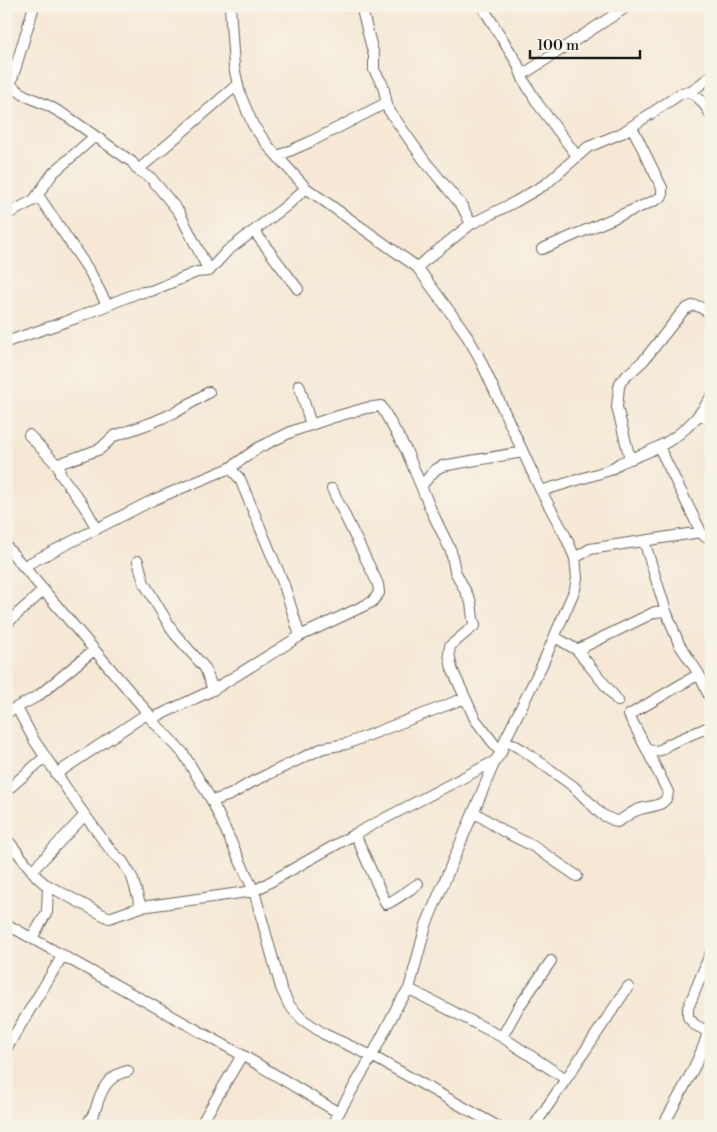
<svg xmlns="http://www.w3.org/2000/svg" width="717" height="1132" viewBox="0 0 717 1132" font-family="'Libre Bodoni',serif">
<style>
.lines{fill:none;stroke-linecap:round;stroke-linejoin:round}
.minor-casing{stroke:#68635d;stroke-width:12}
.minor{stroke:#fff;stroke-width:10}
</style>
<rect width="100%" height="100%" fill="#f7f3e8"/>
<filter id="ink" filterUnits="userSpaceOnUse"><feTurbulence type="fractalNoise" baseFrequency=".02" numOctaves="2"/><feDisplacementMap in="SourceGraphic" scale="10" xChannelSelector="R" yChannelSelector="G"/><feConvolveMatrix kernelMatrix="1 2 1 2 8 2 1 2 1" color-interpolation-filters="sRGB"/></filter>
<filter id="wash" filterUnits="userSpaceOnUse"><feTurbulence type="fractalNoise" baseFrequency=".0096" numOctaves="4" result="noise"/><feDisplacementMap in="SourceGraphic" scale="20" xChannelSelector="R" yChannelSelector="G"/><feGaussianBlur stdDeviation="1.12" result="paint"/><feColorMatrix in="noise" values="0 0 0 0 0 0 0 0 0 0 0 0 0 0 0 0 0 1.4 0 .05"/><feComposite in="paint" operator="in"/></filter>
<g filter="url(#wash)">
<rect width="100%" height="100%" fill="#f6e8d5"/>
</g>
<g filter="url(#ink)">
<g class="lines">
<defs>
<path id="minor" d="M230,6l4,61 6,27 13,31 16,22 37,41 111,79 47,64 14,24 63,136 24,44 10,23 2,20 -2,11 -32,74 -38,77 -4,13 -6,8 -69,164 -17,64 -10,14 -27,53 -41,70
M361,6l13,50v14l9,15 5,24 36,51 38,46 9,18
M482,6l35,57 7,18 14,23 39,52
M6,64l10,3
M522,75l106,-69
M10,86l24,-80
M6,87h7l11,8 25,11 19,11 64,45 6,8 13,8 28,34 30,59
M691,92l20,-16
M278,156l32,-14 76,-39
M138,170l100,-86
M38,195l52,77 17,33
M6,215l28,-15 19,-27 41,-36
M254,231l44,58
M542,249l114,-49 6,-4v-8l-30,-61
M417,267l54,-43 44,-22 31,-18 42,-37 34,-14 58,-39c14,-7 25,11 31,21
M6,342l70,-24 61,-25 14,-2 46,-19 12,-1 18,-20 58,-44 21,-19
M299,385l12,40
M699,414l12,6
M29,435l30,32
M659,447l42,85
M630,459c36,-13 61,-28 81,-62
M230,468l10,11 44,106 16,51
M422,485l13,-15 7,-4 81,-14
M541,491l69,-21 10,-7 10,-4 -13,-52 2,-20 2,-6 23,-21 39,-49c13,-10 15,-5 28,3
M97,529l-13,-23 -24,-32 -1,-7 2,-4 39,-14 14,-13 37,-13 25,-11 33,-20
M644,541l22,70
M6,546l142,167 3,6 32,34 29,48 42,90 27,97 8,17 13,14 22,15 48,22 125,70
M575,558l15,-9 111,-17 3,4 7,2
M138,561l6,22 30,50 31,35 8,22
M24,566l129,-66 77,-32 28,-20 35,-17 38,-13 35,-10 15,-2 25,44 25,60 20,41 4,20 16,31 2,17 2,6 -25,21 -1,7 3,16 23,50 26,34
M6,624l37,-33
M555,637l22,13 78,-38 11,-1 13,33 20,30 12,26
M577,650l41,51
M17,708l17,32 45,67 33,45 11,10 9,15 9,30
M6,713l32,-17 56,-46
M151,719l62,-29 87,-54 72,-34 7,-9 -1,-9 -46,-95
M505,740l18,10 50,36 28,28 16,8c7,-3 11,-8 18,-11 11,-6 32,-2 33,-19l-21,-42 7,1 7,-1 8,-6 42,-18
M647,750l-18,-35 70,-41
M56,774l92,-61
M6,791l39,-34
M212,801l18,-6 22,-13 71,-34 23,-4 119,-46
M474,812l29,19 30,15 44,30
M355,834l31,70c7,-2 24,-15 32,-20
M6,838l31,39 8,7 64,34 32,-11 113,-16 101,-57 140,-73
M32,871l53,-56
M6,924l236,131 97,58
M32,938l15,-26 1,-26
M409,989l93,48 64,42 -32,47
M502,1037l16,-29 33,-47
M6,1049l57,-94
M566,1079l62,-92
M86,1126c3,-6 8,-11 10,-18 5,-18 12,-33 32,-37
M200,1126l42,-71
M663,1126c9,-18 45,-78 44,-95l-12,-6 -7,-8v-9l23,-56"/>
</defs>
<!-- minor casing -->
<use href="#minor" class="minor-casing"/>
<!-- minor -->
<use href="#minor" class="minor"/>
</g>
</g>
<!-- margin -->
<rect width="717" height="1132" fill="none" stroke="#f7f3e8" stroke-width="25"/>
<!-- scale -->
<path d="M530 50v8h110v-8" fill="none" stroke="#1c1c1c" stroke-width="2.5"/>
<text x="537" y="50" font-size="15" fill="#1c1c1c" stroke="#f7f3e8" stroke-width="4" paint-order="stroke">100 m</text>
</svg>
